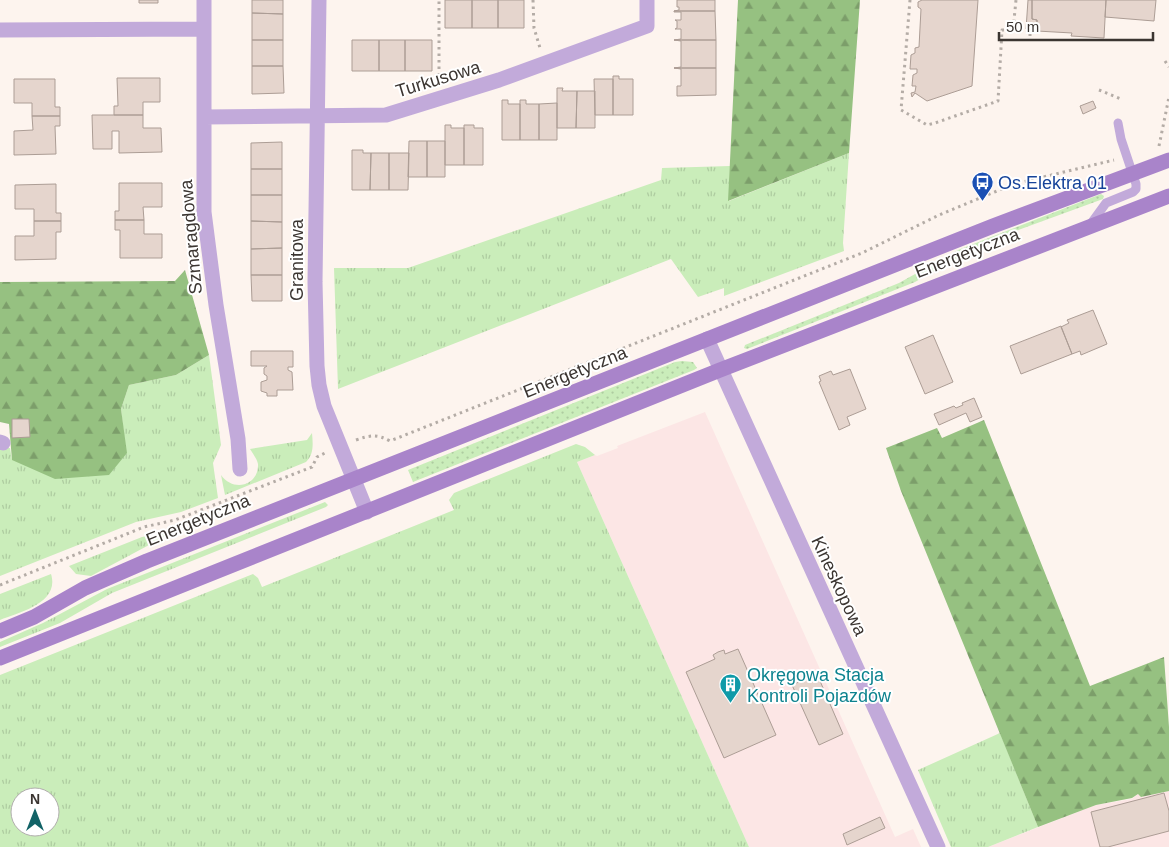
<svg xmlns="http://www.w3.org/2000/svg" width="1169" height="847" viewBox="0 0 1169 847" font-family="Helvetica,sans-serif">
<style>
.industrial{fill:#fce6e5}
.grass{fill:url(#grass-tufts);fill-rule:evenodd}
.forest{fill:url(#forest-firs)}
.garden{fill:url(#garden-dots)}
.building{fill:#e5d5cd;stroke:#ac9d95}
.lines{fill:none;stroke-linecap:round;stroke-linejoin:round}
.path{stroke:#b4aca6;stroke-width:3;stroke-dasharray:2.5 4;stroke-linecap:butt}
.lane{stroke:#c2aada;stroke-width:9}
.street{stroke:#c2aada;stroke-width:15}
.secondary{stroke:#a984ca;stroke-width:15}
.labels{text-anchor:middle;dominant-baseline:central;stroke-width:4;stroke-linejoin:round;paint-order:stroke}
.street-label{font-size:18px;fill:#3b3531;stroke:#fff}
.transit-label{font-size:18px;fill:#164399;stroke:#fff;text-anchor:start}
.culture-label{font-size:18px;fill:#0d838f;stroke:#fff;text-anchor:start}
</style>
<defs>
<pattern id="grass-tufts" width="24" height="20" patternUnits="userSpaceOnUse" patternTransform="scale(1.25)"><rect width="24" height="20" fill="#caedba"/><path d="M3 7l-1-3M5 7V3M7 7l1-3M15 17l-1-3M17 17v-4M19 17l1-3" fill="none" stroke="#aecca0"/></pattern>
<pattern id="forest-firs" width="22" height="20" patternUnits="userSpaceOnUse" patternTransform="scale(1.25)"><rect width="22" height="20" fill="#96c181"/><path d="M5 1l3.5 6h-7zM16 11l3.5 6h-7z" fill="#7c9e6a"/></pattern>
<pattern id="garden-dots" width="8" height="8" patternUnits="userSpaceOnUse" patternTransform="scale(1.25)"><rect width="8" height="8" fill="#caedba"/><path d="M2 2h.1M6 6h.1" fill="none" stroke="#aecca0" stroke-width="1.8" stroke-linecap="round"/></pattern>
</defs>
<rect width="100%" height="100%" fill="#fdf4ee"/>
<!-- industrial -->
<path class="industrial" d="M705,412l190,425 18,-8 8,18h-172l-172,-385 18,-7 2,1 21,-8 -1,-2z
M1169,791v56h-181l108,-42 36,-6 6,-5 3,3z"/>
<!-- grass -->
<path class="grass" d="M849,153l-6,90 1,8 -120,45v-8l-26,9 -27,-38 -333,130 -4,-121h74l253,-88 1,-12 68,-2 -1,35z
M209,355l12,90 -8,18 5,35 -37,14 -45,10 -136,54v-128h10l2,12 114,-7 -5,-44 8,-24 47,-10z
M312,433c1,11 2,21 -6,29l-81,33 -4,-20c13,18 38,10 37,-11 -1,-5 -5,-10 -8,-15l57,-9z
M576,444l9,3 10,8 -18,7 172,385h-749v-172l253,-101 5,4 4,9 192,-77 -5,-10 5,-7zM20,797h30v30h-30z
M325,502l3,3 -2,2 -214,86 -52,30 -60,24v-5l43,-19 64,-34z
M179,529l-88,47 -15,-2 -7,-8 73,-29z
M51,574c9,29 -31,38 -51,46v-26z
M1000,733l38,94 -50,20h-37l-33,-77z"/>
<!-- forest -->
<path class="forest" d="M738,0h122l-11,153 -121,48z
M185,270l24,85 -33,20 -47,10 -8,24 6,44 -18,22 -54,4 -43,-19 -3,-36 -9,-2v-140l175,-1z
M984,420l106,266 74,-29 5,70v64l-28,6 -3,-3 -6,4 -36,7 -58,22 -137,-336 -15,-43 51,-20 5,10z"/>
<!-- garden -->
<path class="garden" d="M1101,194l3,2 -1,3 -82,30 -46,19 -60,34 -168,67 -3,-1 1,-3 154,-62 59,-33z
M682,361l11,1 4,6 -3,2 -281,112 -5,-12 267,-108z"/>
<!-- building -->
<path class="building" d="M139,0h19v3h-19z
M252,0h31v14l-31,-1z
M445,0h27v28h-27z
M472,0h26v28h-26z
M498,0h26v28h-26z
M677,0h38v11h-41l5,-1v-3h-2z
M922,0h56l-6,86 -45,15 -12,-8 -3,4 -1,-4 4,-1 1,-6h-4l1,-11 4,-2v-4h-7l1,-14 4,-2v-5l4,-1 2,-38 -3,-2v-5z
M1028,0h4v19l5,1v11l-11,-2z
M1032,0h74l-2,38 -33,-2 1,-3 -35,-2v-11l-5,-1z
M1106,0h50l-2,21 -49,-4z
M674,11h41l1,29h-42l7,-1v-10h-6l2,-1v-7l-2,-1h6v-8h-7z
M252,13l31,1v26h-31z
M252,40h31v26h-31z
M352,40h27v31h-27z
M379,40h26v31h-26z
M405,40h27v31h-27z
M674,40h42v28h-42l7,-1v-26z
M252,66h31l1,27 -32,1z
M674,68h42v27l-39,1v-10h4v-17z
M613,76h6v3h14v36h-20z
M117,78h43v24h-17v13h-29v-9h4z
M14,79h41v28h5v9h-28v-13h-18z
M594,79h19v36h-18z
M557,88h6l-1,3h15l-1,37h-19z
M577,91h18v37h-19z
M502,100h6v4h12v36h-18z
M520,100h6v4h13v36h-19z
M1093,101l3,7 -13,6 -3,-8z
M557,103v37h-18v-36z
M92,115h51v13h18l1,24 -43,1v-22h-7v18h-19z
M32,116h28v10h-5l1,28 -42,1v-24l19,-1z
M445,125h6v3h13v37h-19z
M464,125h10v3h9v37h-19z
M409,141h18v36h-19z
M427,141h18v36h-18z
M282,142v27h-31v-26z
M352,150h11v3h8l-1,37h-18z
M371,153h18v37h-19z
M389,153h20l-1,37h-19z
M251,169h31v26h-31z
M119,183h43v24h-19l1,13h-29v-9h4z
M56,184v29h5v8h-27v-12h-19v-24z
M251,195h31v27l-31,-1z
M115,220h29v14h18v24h-42v-28h-5z
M34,221h27v11h-5v27l-41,1v-24h19z
M251,221l31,1v26l-31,1z
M282,248v27h-31v-26z
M251,275h31v26h-30z
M1093,310l14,34 -26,11 -1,-4 -8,3 -11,-27 8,-4 -2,-3z
M1061,326l11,28 -51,20 -11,-28z
M933,335l20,47 -28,12 -20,-47z
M251,351h42v16h-5v3l4,2 1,18h-16v6h-10v-3l-6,-2v-9l6,-2v-4l-3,-2v-6l3,-2h-16z
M850,369l16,40 -19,8 3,8 -11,5 -20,-48 2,-1 -2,-5 12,-5 2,4z
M974,398l8,19 -12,5 -4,-9 -27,12 -5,-11 20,-8 2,2 7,-3 -1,-2z
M12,419h17l1,18 -18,1z
M738,649l38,86 -52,23 -38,-86 29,-13 -2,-4 5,-3 6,-2 1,4z
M817,674l26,60 -24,11 -27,-60z
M1164,793l5,18v20l-61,16h-8l-9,-35z
M880,817l5,11 -38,17 -4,-11z"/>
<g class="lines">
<!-- path -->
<path class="path" d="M533,0l1,28 6,20
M910,0l-9,110 26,15 8,-2 63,-22 4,-71h11l3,-30
M1013,30l17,1v6
M1165,61l4,6
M439,82v-82
M1099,90l22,9
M1159,146l10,-49
M356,440c14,-5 21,-6 34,1l472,-188 77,-38 75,-31 100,-24
M0,585l144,-58 31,-7 137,-53 5,-10 8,-4"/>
<!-- lane -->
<path class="lane" d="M1090,225l16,-22 27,-11 3,-3v-5l-15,-45 -3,-16"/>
<!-- street -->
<path class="street" d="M204,0v212l12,93 22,134 2,30
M319,0l-4,282 2,84 2,19 5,21 43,106
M0,30l204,-1
M204,117l182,-2 113,-35 148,-54v-26
M707,339l231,508
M0,442l3,1"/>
<!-- secondary -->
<path class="secondary" d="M0,631l34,-14 51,-29 62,-27 846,-335 176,-66
M0,658l720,-288 449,-174"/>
</g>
<!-- icons -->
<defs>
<symbol id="bus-pin" viewBox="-11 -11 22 30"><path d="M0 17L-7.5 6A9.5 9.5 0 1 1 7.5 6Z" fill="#1a4fb4" stroke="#fff"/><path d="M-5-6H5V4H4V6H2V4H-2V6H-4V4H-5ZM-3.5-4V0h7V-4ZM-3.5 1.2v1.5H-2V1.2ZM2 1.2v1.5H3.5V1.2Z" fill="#fff"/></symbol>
<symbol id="building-pin" viewBox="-11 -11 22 30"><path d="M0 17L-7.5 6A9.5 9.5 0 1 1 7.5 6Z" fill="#0f9aa8" stroke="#fff"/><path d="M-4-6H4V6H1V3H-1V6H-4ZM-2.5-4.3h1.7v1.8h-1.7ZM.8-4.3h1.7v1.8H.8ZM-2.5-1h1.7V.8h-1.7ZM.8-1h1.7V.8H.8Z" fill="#fff"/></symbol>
</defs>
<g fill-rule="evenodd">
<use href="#bus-pin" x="970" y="170" width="25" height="34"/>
<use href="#building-pin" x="718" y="672" width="25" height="34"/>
</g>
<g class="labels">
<!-- street labels -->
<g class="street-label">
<text transform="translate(438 79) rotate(-17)">Turkusowa</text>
<text transform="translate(191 237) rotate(-95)">Szmaragdowa</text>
<text transform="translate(967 253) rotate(-21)">Energetyczna</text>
<text transform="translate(297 260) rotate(-90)">Granitowa</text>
<text transform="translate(575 372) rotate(-22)">Energetyczna</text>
<text transform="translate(198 520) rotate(-22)">Energetyczna</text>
<text transform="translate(839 586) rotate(65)">Kineskopowa</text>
</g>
<!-- transit labels -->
<g class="transit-label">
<text x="998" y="183">Os.Elektra 01</text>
</g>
<!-- culture labels -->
<g class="culture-label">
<text x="747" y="675">Okręgowa Stacja<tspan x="747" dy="21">Kontroli Pojazdów</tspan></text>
</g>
</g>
<!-- north arrow -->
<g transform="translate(35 812)"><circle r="24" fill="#ffffff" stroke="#b1aead"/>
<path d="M0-4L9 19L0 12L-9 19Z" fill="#126367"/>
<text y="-8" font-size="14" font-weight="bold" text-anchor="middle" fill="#3b3531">N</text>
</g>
<!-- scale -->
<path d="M999 32v8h154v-8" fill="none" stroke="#3b3531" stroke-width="2.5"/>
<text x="1006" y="32" font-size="15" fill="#3b3531" stroke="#ffffff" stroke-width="4" paint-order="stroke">50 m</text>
</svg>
